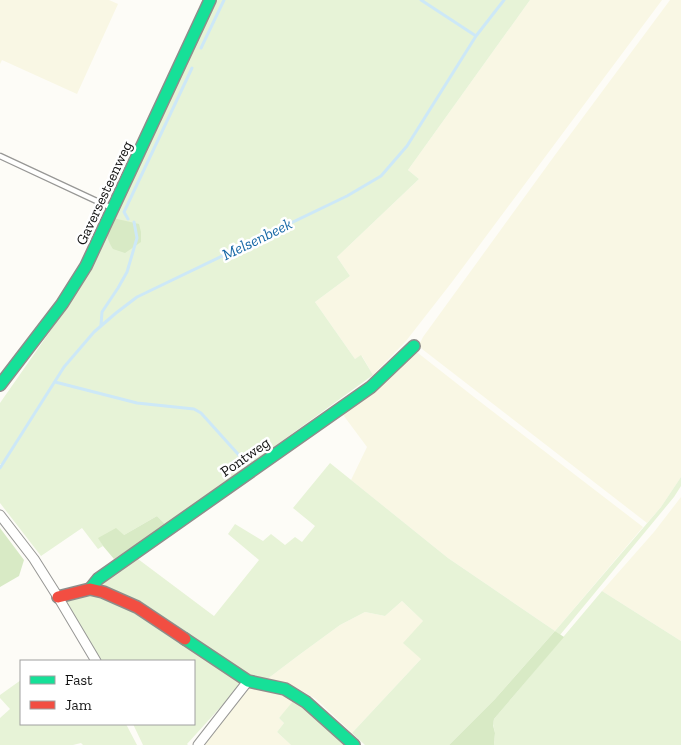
<svg xmlns="http://www.w3.org/2000/svg" width="681" height="745" viewBox="0 0 681 745" font-family="'Zilla Slab',serif">
<style>
.farmland{fill:#f9f7e4}
.green{fill:#e7f3d7}
.forest{fill:#d8eac5}
.lines{fill:none;stroke-linecap:round;stroke-linejoin:round}
.stream{stroke:#cde8f7;stroke-width:3}
.lane-casing{stroke:#979795;stroke-width:7}
.street-casing{stroke:#979795;stroke-width:11}
.fast-casing{stroke:#8e8d8b;stroke-width:14}
.jam-casing{stroke:#8e8d8b;stroke-width:14}
.lane{stroke:#fffffe;stroke-width:4.5}
.street{stroke:#fffffe;stroke-width:9}
.fast{stroke:#16e098;stroke-width:11}
.jam{stroke:#f24e42;stroke-width:11}
.labels{text-anchor:middle;dominant-baseline:central;stroke-width:5;stroke-linejoin:round;paint-order:stroke}
.street-label{font-size:15px;fill:#111;stroke:#fff}
.water-label{font-size:16px;font-style:italic;fill:#1768a6;stroke:#fff}
</style>
<rect width="100%" height="100%" fill="#fdfcf7"/>
<!-- farmland -->
<path class="farmland" d="M0,0h109l9,4 -41,90 -75,-34 -2,4z
M530,0h132l-210,282 -46,59 -33,34 -11,-19 -7,3 -40,-57 35,-26 -13,-19 82,-78 -11,-9z
M670,0h11v477l-20,30 -14,16 -225,-174 -3,-4 4,-8 132,-182z
M413,353h5l56,44 169,130 -88,104 -107,-73 -97,-78 16,-33 -26,-35z
M681,497v144l-79,-50 52,-59z
M402,601l21,20 -2,38 -69,74 -36,-34 -17,-10 -16,-7 -17,-2 33,-25 41,-30 25,-13 20,4z
M248,684h10l39,16 -18,18 5,5 -7,9 14,13h-94z"/>
<!-- green -->
<path class="green" d="M214,0h316l-122,170 11,9 -82,78 13,19 -35,26 40,57 6,-4 12,20 -207,150 -9,-9 -33,19 -25,3 4,8 -5,3 -16,-21 -41,28 -41,-53v-35l2,-4h-2v-61l67,-96 46,-89z
M330,463l118,95 107,73 106,-124 20,-30v9l-7,11 -114,138 -5,-4 -60,68 -46,46h-84l-13,-12 69,-74 -18,-16 20,-22 -21,-20 -17,15 -20,-4 -25,13 -41,30 -33,25 -16,-4 -149,-90 -1,-6 34,-24 80,60 45,-56 -31,-26 7,-10 28,17 8,-7 14,11 10,-8 7,5 13,-16 -22,-18z
M602,591l79,50v104h-187l1,-12 -2,-9 1,-5z
M84,593l41,12 115,75 -3,9 -50,55 1,1h-45l-10,-21h61v-63h-93c-8,-13 -35,-47 -34,-60z
M21,680v44h105l11,21h-54l-2,-2 -8,2h-73v-27l10,-9 -10,-11v-3z
M294,700l55,45h-58l-14,-13 7,-9 -5,-5z"/>
<!-- forest -->
<path class="forest" d="M113,218l26,6 2,8v10l-16,11 -12,-4c-9,-15 -6,-16 0,-31z
M157,516l9,9 -52,34 -11,-13 -5,-8 18,-10 8,7z
M0,528l24,32 -5,16 -19,11z
M555,631l9,6 -70,82 -1,6 2,8 -1,12h-45l46,-46z"/>
<g class="lines">
<!-- stream -->
<path class="stream" d="M421,0l55,36
M201,48l23,-48
M128,219l-4,-7 68,-144
M101,325l1,-13 16,-24 9,-16 10,-34 -3,-16
M55,382l82,21 57,6 7,4 45,50
M0,468l64,-101 30,-35 22,-19 21,-16 210,-101 34,-20 26,-30 69,-110 28,-36"/>
<defs>
<path id="lane" d="M0,156l103,48 9,4"/>
<path id="street" d="M0,515l34,44 24,38 38,64
M198,745l50,-64"/>
<path id="fast" d="M0,385l62,-81 24,-38 124,-266
M90,589l8,-10 273,-192 43,-41
M185,639l63,42 37,8 21,13 48,43"/>
<path id="jam" d="M58,597l32,-8 13,3 34,15 48,32"/>
</defs>
<!-- lane casing -->
<use href="#lane" class="lane-casing"/>
<!-- street casing -->
<use href="#street" class="street-casing"/>
<!-- fast casing -->
<use href="#fast" class="fast-casing"/>
<!-- jam casing -->
<use href="#jam" class="jam-casing"/>
<!-- lane -->
<use href="#lane" class="lane"/>
<!-- street -->
<use href="#street" class="street"/>
<!-- fast -->
<use href="#fast" class="fast"/>
<!-- jam -->
<use href="#jam" class="jam"/>
</g>
<g class="labels">
<!-- street labels -->
<g class="street-label">
<text transform="translate(104 193) rotate(-65)">Gaversesteenweg</text>
<text transform="translate(245 457) rotate(-35)">Pontweg</text>
</g>
<!-- water labels -->
<g class="water-label">
<text transform="translate(257 239) rotate(-26)">Melsenbeek</text>
</g>
</g>
<!-- legend -->
<rect x="20" y="660" width="175" height="65" fill="#ffffff" stroke="#a0a0a0"/>
<rect x="30" y="676" width="25" height="8" fill="#16e098" stroke="#a0a0a0"/>
<text x="65" y="685" font-size="15" fill="#111111">Fast</text>
<rect x="30" y="701" width="25" height="8" fill="#f24e42" stroke="#a0a0a0"/>
<text x="65" y="710" font-size="15" fill="#111111">Jam</text>
</svg>
